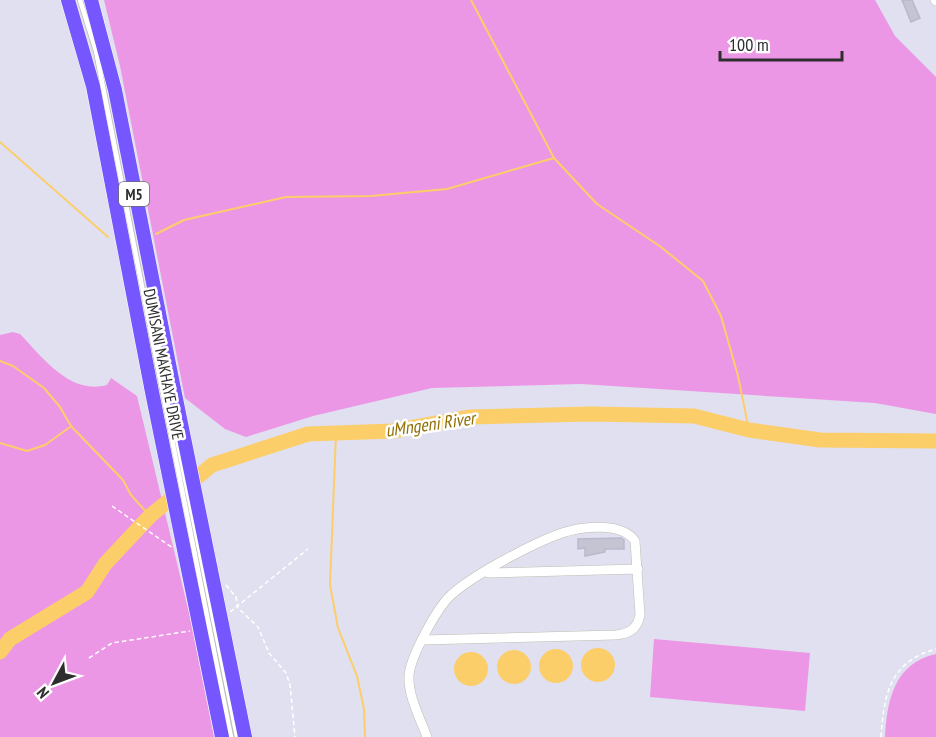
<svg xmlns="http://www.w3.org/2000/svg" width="936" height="737" viewBox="0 0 936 737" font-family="'PT Sans Narrow',sans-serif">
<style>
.green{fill:#ec97e5}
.water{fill:#fcce69}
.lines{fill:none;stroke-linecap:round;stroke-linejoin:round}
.stream{stroke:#fcce69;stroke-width:2}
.river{stroke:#fcce69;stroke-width:15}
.building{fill:#c4c4d2;stroke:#bab8cd;stroke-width:1.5}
.service-casing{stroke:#bbbfaf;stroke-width:6}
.minor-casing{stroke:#bbbfaf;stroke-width:10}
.primary-casing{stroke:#fff;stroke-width:15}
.path{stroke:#fff;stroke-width:1.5;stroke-dasharray:4.5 3;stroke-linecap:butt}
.service{stroke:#fff;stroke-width:4.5}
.minor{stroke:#fff;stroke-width:9}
.primary{stroke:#7556ff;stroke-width:14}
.service-bridge-casing{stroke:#bbbfaf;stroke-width:6;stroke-linecap:butt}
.primary-bridge-casing{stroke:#fff;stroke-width:15;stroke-linecap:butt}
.service-bridge{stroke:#fff;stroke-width:4.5}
.primary-bridge{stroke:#7556ff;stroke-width:14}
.labels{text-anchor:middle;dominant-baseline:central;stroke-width:5;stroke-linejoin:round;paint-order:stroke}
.shield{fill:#fff;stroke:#6d6d6d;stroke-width:1.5}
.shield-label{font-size:15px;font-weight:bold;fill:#2e2e2e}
.street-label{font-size:16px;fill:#2e2e2e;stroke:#fff}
.water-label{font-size:18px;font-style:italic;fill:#906f03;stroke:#fff}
</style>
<rect width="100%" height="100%" fill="#e0e0f0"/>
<!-- green -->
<path class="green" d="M104,0h771l20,36 41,41v337l-61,-11 -294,-19 -149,4 -119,28 -67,21 -21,-8 -40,-31 -65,-332z
M13,332l7,2c23,24 50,61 87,51l4,-7 26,18 52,217 25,124h-214v-402z
M654,639l156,14 -5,58 -155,-14z
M936,654v83h-51c2,-36 9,-74 51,-83z"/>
<!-- water -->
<path class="water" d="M581 665a17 17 0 1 1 34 0a17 17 0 1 1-34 0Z
M539 666a17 17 0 1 1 34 0a17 17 0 1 1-34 0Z
M497 667a17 17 0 1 1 34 0a17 17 0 1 1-34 0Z
M454 669a17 17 0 1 1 34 0a17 17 0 1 1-34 0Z"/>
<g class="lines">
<!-- stream -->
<path class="stream" d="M471,0l83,158 43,46 64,43 42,34 18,35 17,60 11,54
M0,142l108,95
M156,234l28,-14 102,-23 85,-1 76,-7 107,-31
M0,361l13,5 31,22 16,19 11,19 52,54 8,15 19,21
M336,433l-6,152 8,43 19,48 7,33 1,28
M0,443l27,8 18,-6 25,-18"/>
<!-- river -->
<path class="river" d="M0,652l10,-13 77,-47 18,-28 45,-48 62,-51 96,-31 85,-3 77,-14 121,-3 103,2 55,14 71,10 116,1"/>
</g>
<!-- building -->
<path class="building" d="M902,0h10l8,18 -9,4z
M621,538l3,2v9h-19v3l-20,4v-8l-7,1v-10z"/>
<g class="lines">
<defs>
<path id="service" d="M80,0l16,51 53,271"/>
<path id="minor" d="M935,0l1,1
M488,573l150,-4
M423,640l192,-5c13,-1 22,-5 25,-20l-5,-74c-13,-19 -53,-15 -73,-8 -29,10 -89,42 -111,62 -14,13 -41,62 -42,81 -1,20 11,42 18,61"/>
<path id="primary" d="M68,0l25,86 58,301
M91,0l24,90 59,299"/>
</defs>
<!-- service casing -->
<use href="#service" class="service-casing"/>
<!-- minor casing -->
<use href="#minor" class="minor-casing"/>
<!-- primary casing -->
<use href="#primary" class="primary-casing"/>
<!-- path -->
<path class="path" d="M112,506l61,42
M226,585l10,12 2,11 20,19 11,26 17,20 4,12 5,52
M230,612l78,-63
M89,658l23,-15 78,-12
M881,737c3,-42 8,-75 55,-88"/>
<!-- service -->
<use href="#service" class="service"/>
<!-- minor -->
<use href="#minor" class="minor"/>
<!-- primary -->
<use href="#primary" class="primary"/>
<defs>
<path id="service-bridge" d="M149,322l8,18 80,397
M150,328l81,409"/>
<path id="primary-bridge" d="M151,387l71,350
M174,389l71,348"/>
</defs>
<!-- service-bridge casing -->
<use href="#service-bridge" class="service-bridge-casing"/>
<!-- primary-bridge casing -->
<use href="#primary-bridge" class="primary-bridge-casing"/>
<!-- service-bridge -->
<use href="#service-bridge" class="service-bridge"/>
<!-- primary-bridge -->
<use href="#primary-bridge" class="primary-bridge"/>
</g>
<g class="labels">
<!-- shield labels -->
<rect class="shield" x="119" y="182" width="30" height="24" rx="4.5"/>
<g class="shield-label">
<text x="134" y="194">M5</text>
</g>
<!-- street labels -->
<g class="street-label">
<text transform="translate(164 364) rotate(79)">DUMISANI MAKHAYE DRIVE</text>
</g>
<!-- water labels -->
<g class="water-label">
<text transform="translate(430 424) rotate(-8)">uMngeni River</text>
</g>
</g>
<!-- north arrow -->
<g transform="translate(54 683) rotate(229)" stroke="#ffffff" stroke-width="4.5" paint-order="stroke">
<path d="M0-4.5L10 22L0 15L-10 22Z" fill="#2e2e2e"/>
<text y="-9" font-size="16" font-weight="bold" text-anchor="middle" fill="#2e2e2e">N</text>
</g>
<!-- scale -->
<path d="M720 51v9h122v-9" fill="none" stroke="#2e2e2e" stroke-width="3"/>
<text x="729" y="51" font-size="18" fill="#2e2e2e" stroke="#ffffff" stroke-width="4.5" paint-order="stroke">100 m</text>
</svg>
